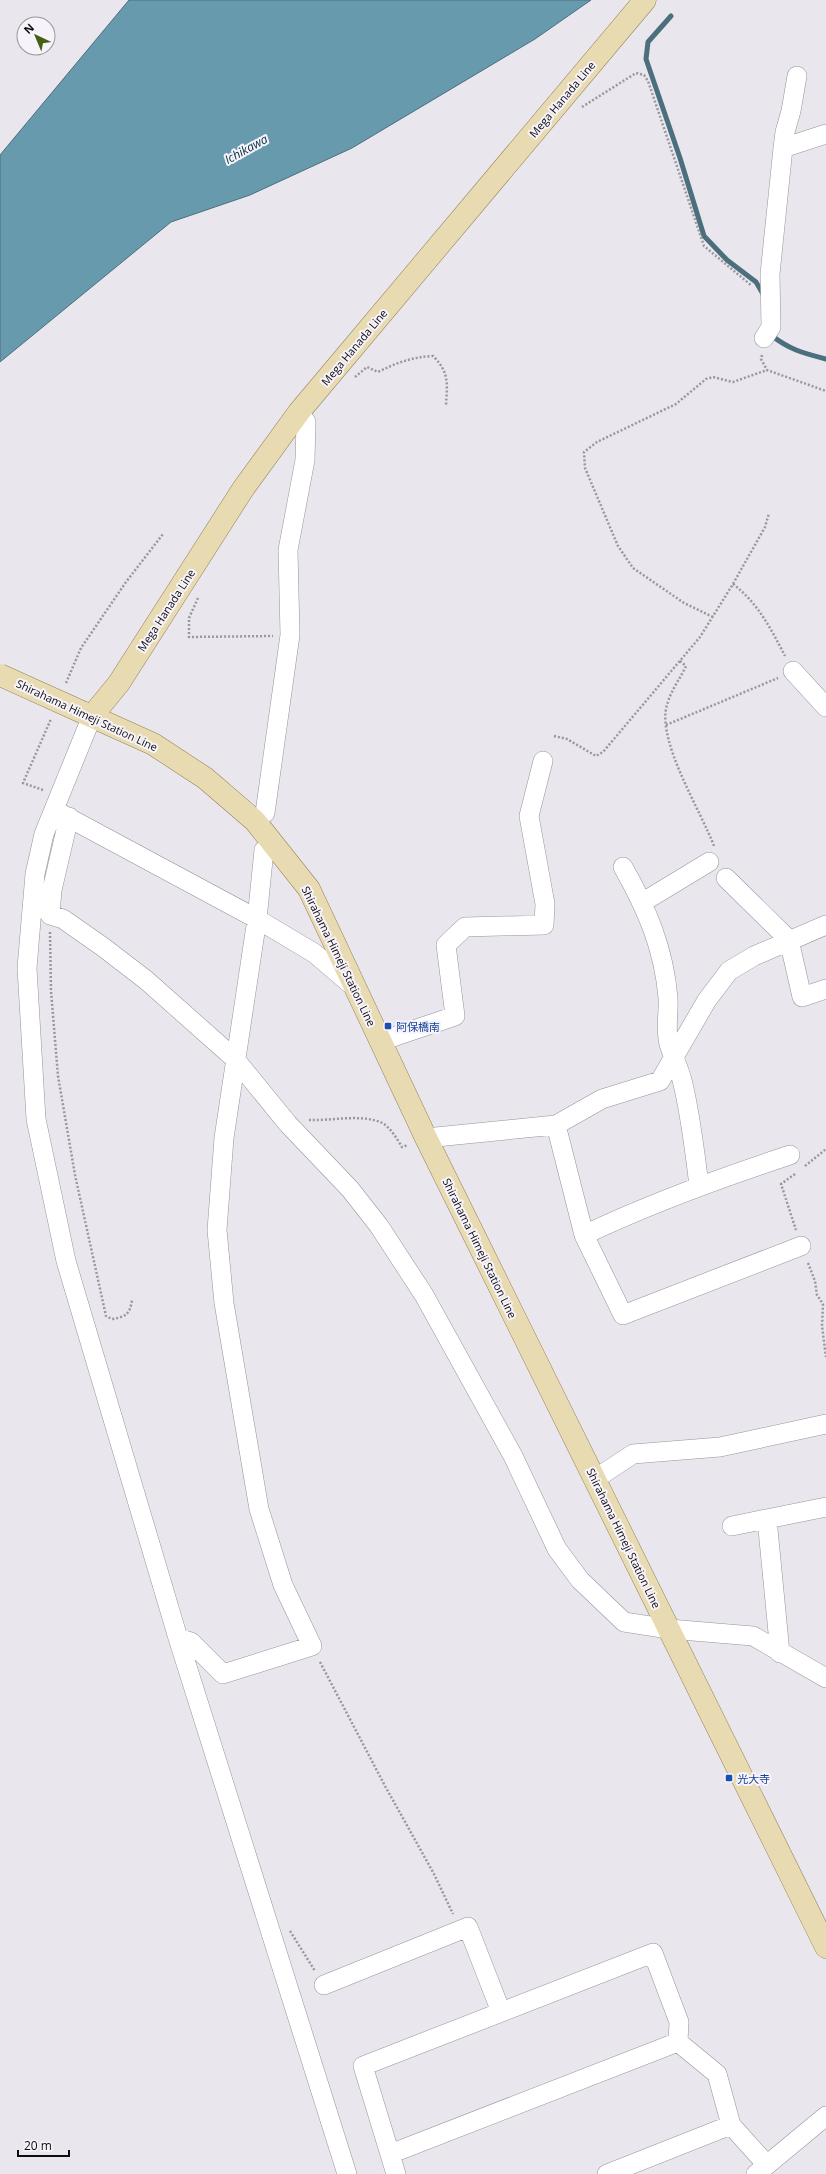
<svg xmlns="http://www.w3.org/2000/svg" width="826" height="2174" viewBox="0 0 826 2174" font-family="'Open Sans','Noto Sans JP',sans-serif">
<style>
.water{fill:#679aad;stroke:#4c6f7d}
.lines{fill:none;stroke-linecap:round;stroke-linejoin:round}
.stream{stroke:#4c6f7d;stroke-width:5}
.minor-casing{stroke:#97939a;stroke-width:20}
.major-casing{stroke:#918357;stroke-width:23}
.path{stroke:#9a979c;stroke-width:2.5;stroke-dasharray:2 2;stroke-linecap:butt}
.minor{stroke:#fff;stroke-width:19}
.major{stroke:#e8dbb2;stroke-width:22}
.major-bridge-casing{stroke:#918357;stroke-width:23;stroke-linecap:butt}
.major-bridge{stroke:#e8dbb2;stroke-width:22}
.transit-dot{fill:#1a4fb4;stroke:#f7f3fb;stroke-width:1.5}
.labels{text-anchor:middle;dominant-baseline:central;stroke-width:4;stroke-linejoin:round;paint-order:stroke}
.street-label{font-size:11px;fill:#0d0c0e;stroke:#f7f3fb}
.transit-label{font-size:11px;fill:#164399;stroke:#f7f3fb;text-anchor:start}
.water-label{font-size:12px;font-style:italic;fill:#002e3d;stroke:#f7f3fb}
</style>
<rect width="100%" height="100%" fill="#eae6ed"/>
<!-- water -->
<path class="water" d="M129,0h462l-56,39 -183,109 -102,47 -79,27 -171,140v-207z"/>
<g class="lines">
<!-- stream -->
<path class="stream" d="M671,16l-23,26 -2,17 34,99 24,78 23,24 29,22 7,12
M771,335c19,15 32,18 55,24"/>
<defs>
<path id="minor" d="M783,148l2,-16 6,-21 6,-35
M764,338l7,-11 -1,-53 13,-126 43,-14
M793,671l33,36
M92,716l-48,118 -9,40 -8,94 9,151 30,142 112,377 169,536
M58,812l199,107 57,34 40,34
M265,813l25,-178 -2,-85 17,-90 1,-38 -7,-10
M69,817l-17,73 -2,25 13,4 40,28 43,33 89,79 53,65 62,65 29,37 45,69 89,161 44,93 23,31 44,42 45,7 84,7 73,42
M623,867c24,42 41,82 45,131 1,15 -3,30 1,46 4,13 11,26 14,40 8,34 12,68 16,102
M726,878l63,62 13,57 24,-8
M643,902l66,-40
M381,1041l74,-25 -9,-71 19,-18 79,-2 1,-21 -16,-88 14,-55
M556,1125l28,110 39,80 178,-69
M426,1138l130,-13 46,-26 58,-18 47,-81 22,-29 25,-15 72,-31
M584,1235c67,-32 136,-57 206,-80
M595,1479l38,-25 87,-7 106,-23
M767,1519l13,134
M732,1526l94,-19
M178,1638l13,4 32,32 89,-28 -29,-61 -24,-76 -35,-206 -7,-73 7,-92 33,-219 7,-69
M324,1985l144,-58 33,85
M390,2154l288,-112
M396,2174l-33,-108 290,-113 26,69 -1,20 39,32 14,51 36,40
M607,2174l124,-49
M756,2174l70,-58"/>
<path id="major" d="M82,712l71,32 52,34 50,43 54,68 117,249 400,809
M92,716l27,-33 124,-194 56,-77 346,-412"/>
</defs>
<!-- minor casing -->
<use href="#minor" class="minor-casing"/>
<!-- major casing -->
<use href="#major" class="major-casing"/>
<!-- path -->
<path class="path" d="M582,107l54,-34 8,2 4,6 56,165 48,40
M762,355l-1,4 6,11 59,21
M355,377l12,-10 11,5c18,-9 34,-15 55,-16 17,17 14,28 13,50
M733,584c25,19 38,45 52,72
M198,598l-9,20v19l84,-1
M713,617l-29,-14 -51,-35 -15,-22 -33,-78 -1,-16 13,-10 79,-38 30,-25 7,-2 20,5 34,-12
M680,661l6,5c-6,13 -15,24 -19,39 -11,35 34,106 47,141
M66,683l15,-35 45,-66 37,-48
M666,725l112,-47
M554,736l13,3 29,17 7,-4 97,-115 33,-53 32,-57 4,-14
M43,790l-20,-7 28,-64
M50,932l1,59 7,85 17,99 31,141 6,3c14,-2 18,-5 20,-19
M309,1120c22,1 50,-6 71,2 9,3 17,17 22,25l6,-2
M805,1166l21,-17
M795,1174l-14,10 15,46
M808,1263l7,18 2,14 6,9 -1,22 4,31
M320,1662l65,124 49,88 19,40
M290,1931l25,40"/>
<!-- minor -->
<use href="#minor" class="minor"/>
<!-- major -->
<use href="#major" class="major"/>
<defs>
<path id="major-bridge" d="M0,675l82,37"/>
</defs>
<!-- major-bridge casing -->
<use href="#major-bridge" class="major-bridge-casing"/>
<!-- major-bridge -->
<use href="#major-bridge" class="major-bridge"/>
</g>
<!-- markers -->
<g class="transit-dot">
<rect x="384" y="1022" width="8" height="8" rx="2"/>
<rect x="725" y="1774" width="8" height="8" rx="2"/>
</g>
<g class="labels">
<!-- street labels -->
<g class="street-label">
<text transform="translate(562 99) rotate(-50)">Mega Hanada Line</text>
<text transform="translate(354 347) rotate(-50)">Mega Hanada Line</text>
<text transform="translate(166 610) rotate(-57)">Mega Hanada Line</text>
<text transform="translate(87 715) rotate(25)">Shirahama Himeji Station Line</text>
<text transform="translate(339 956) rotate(64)">Shirahama Himeji Station Line</text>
<text transform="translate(480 1248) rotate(64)">Shirahama Himeji Station Line</text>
<text transform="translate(624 1538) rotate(64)">Shirahama Himeji Station Line</text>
</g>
<!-- transit labels -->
<g class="transit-label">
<text x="396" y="1026">阿保橋南</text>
<text x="737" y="1778">光大寺</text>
</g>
<!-- water labels -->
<g class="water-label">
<text transform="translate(246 149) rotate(-29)">Ichikawa</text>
</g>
</g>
<!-- north arrow -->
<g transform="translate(36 36) rotate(316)"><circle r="19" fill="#f7f3fb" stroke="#99979c"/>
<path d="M0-3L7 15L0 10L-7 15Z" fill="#426115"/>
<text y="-6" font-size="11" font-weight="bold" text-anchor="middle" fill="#0d0c0e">N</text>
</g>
<!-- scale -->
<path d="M18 2150v6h51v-6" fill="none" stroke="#0d0c0e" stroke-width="2"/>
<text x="24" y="2150" font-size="12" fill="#0d0c0e" stroke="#f7f3fb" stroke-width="3" paint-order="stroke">20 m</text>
</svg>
